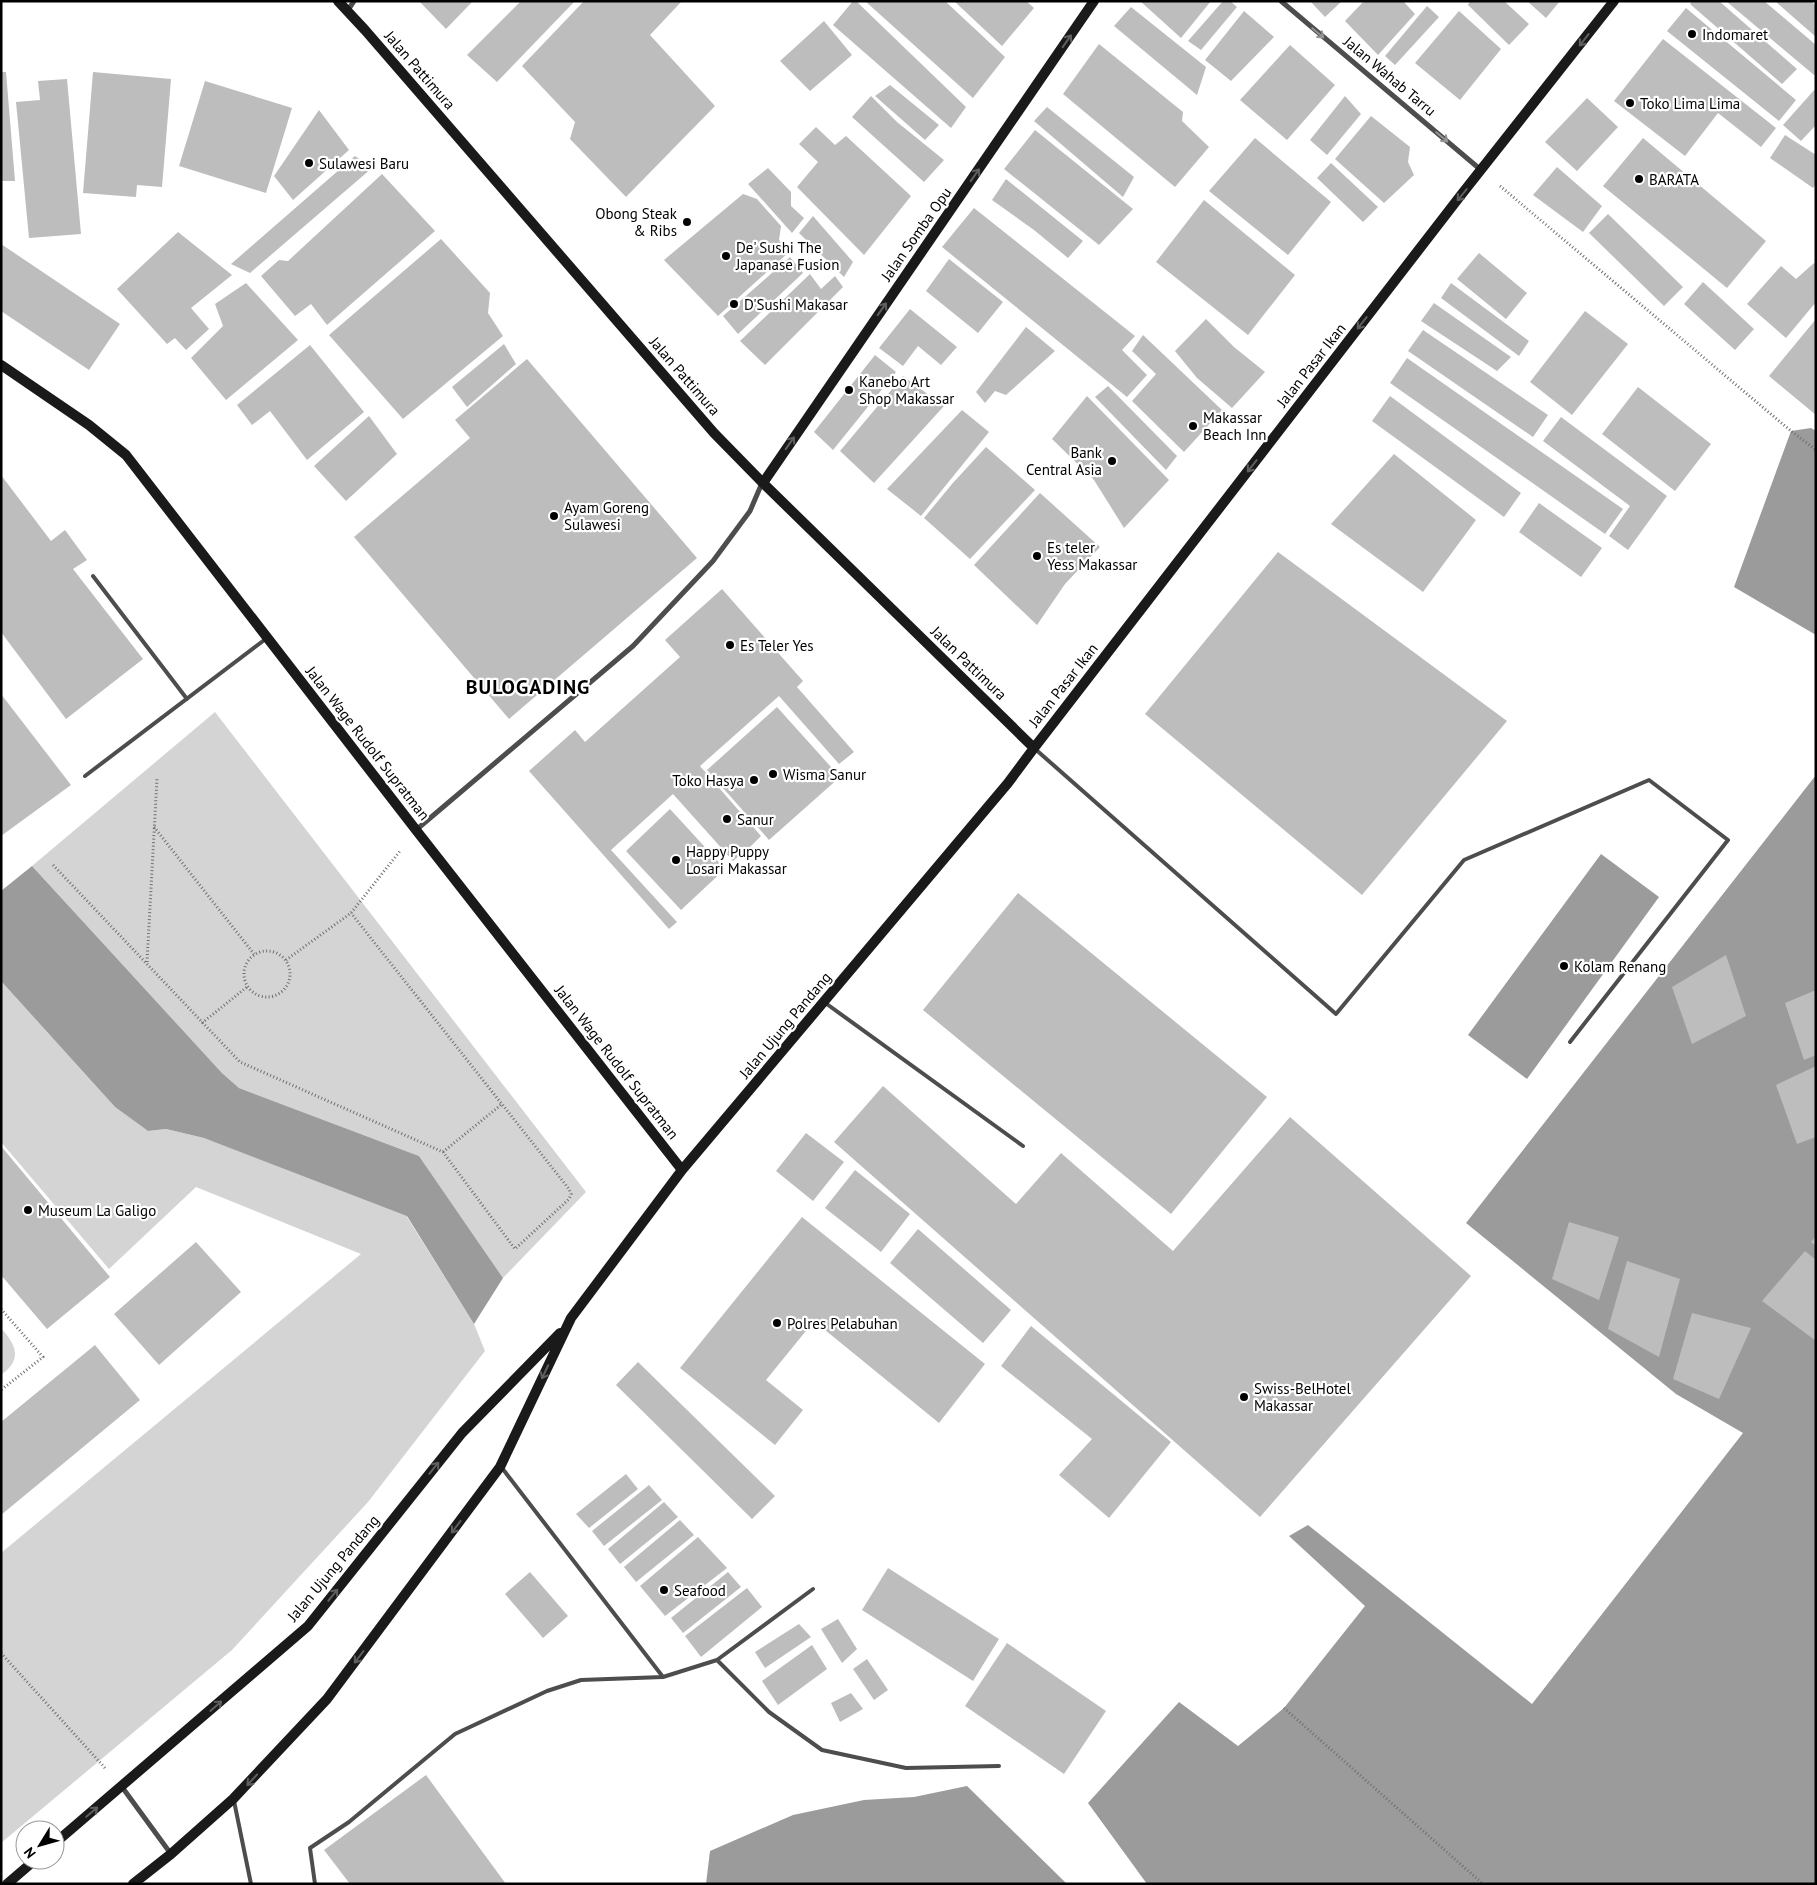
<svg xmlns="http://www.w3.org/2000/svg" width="1817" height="1885" viewBox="0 0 1817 1885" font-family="'PT Sans',sans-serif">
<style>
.green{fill:#d4d4d4}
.water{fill:#9b9b9b}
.building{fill:#bdbdbd}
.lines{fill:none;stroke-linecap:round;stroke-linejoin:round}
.path{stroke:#6f6f6f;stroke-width:3;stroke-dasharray:1 2.5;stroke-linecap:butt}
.lane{stroke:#4d4d4d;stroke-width:4}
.street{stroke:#4d4d4d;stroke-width:5}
.secondary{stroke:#1a1a1a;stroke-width:10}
.oneway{stroke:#949494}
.oneway2{stroke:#5f5f5f}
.poi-dot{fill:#000;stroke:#fff;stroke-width:2}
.labels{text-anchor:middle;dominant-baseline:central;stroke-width:4.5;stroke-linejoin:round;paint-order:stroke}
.poi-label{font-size:15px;fill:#000;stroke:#fff;text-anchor:start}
.street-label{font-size:15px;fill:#000;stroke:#fff}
.district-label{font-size:20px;font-weight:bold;letter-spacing:1px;fill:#000;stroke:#fff}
</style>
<rect width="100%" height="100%" fill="#fff"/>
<!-- green -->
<path class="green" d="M215,712l371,480 -83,86 -84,-122 -180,-68 -17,-15 -190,-207z
M1,981l114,126 33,24 18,-2 38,9 208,74 -5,5 67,107 11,27 -117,151 -136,148 -231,193v-290l360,-299 -165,-67 -87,82 -108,-127z
M1,1328c15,17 22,31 0,47z"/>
<!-- water -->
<path class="water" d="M1811,428l5,3v204l-82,-48 57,-156z
M1816,775v1109h-669l-59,-81 91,-101 59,44 46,-38 81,-102 -76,-70 19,-11 224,179 211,-271 -67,-39 -210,-171z
M1601,854l58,43 -132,182 -59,-44z
M32,866l190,207 17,15 180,68 84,122 -29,46 -67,-108 -203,-78 -38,-9 -18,2 -33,-24 -114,-126v-90z
M967,1786l100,98h-361l4,-33 83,-36 71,-15 50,-3z"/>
<!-- building -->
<path class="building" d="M419,1h54l-27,28z
M521,1h54l-78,81 -30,-27z
M584,1h98l-32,34 65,71 -89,91 -56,-58 5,-17 -53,-56z
M853,1h3l110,106 -15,21 -118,-103z
M865,1h80l60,56 -32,41z
M954,1h72l8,7 -32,38z
M1140,1h71l-30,37z
M1223,1h7l7,6 -36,43 -13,-9z
M1310,1h32l-17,16z
M1364,1h39l12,13 -37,41 -33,-34z
M1470,1h34l25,23 -20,21 -41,-40z
M1527,1h33l-14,17z
M1692,1h27l78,68 -15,15 -92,-80z
M1726,1h38l52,44v29l-2,1z
M1775,1h36l5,5v31z
M1427,6l12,11 -44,48 -10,-9z
M1131,7l75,60 -9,28 -83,-69z
M1686,8l110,92 -17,21 -112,-90z
M1244,11l30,26 -43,44 -26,-21z
M1459,11l42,38 -41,51 -45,-37z
M824,21l28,34 -42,36 -30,-30z
M1663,39l113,89 -15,19 -43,-34 -33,43 -71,-55z
M1099,44l84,68 -1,9 27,26 -34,40 -112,-93z
M1290,45l45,40 -48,55 -47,-40z
M1,72h5l9,109h-14z
M93,72l78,7 -9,108 -25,-2 -1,12 -53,-4z
M67,79l14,155 -52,4 -13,-136 24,-2 -2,-19z
M205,81l87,27 -26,85 -87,-27z
M890,85l49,40 -14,15 -50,-44z
M1816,88v37l-15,16 -18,-16z
M871,96l26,26 47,38 -20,22 -72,-65z
M1345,96l16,18 -34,41 -17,-15z
M1587,98l31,29 -41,44 -32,-29z
M1047,107l87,70 -11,20 -89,-76z
M319,110l30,40 -56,50 -19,-24z
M1371,116l39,31 -2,15 6,13 -30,28 -49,-44z
M816,127l19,18 11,-9 65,60 -47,59 -67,-68 21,-25 -19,-18z
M1035,130l98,79 -34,36 -95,-76z
M1785,135l31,20v29l-3,4 -43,-30z
M1255,138l76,64 -43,53 -79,-64z
M1643,138l123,103 -39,47 -124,-102z
M355,156l17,12 -122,105 -19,-9z
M1331,163l47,44 -15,15 -46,-44z
M1557,167l45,39 -19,26 -50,-37z
M768,168l23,24v14l13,12 -12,15 -44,-49z
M382,174l53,57 -108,94 -16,-21 -16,12 -34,-40 18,-16 9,1z
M1006,179l77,62 -15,17 -34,-28 -42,-30z
M743,194l14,5 24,27 -2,14 9,13 -70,63 -54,-56z
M1204,200l91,75 -47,60 -92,-73z
M974,208l161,128 -13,14 25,25 -20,22 -185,-150z
M1608,214l75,73 -19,19 -75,-73z
M813,216l40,46 -9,15 -45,-44z
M178,232l54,43 -41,33 18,21 -23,21 -11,-12 -8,6 -50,-55z
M441,239l49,54 -2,20 15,23 -100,83 -74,-84z
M1,244l119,80 -31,46 -88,-59z
M1479,253l48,40 -21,26 -49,-40z
M790,257l13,16 -65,61 -15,-18z
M949,259l54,43 -25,31 -52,-42z
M1814,263l2,2v37l-30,36 -39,-34 34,-38 15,13z
M810,274l11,15 14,-13 8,11 -78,78 -25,-24z
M1703,282l51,47 -19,21 -51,-46z
M246,283l52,57 -72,60 -35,-42 32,-32 -8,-22z
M1451,283l78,58 -10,15 -78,-58z
M1434,303l77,54 -14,14 -76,-50z
M910,309l47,38 -16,18 -23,-19 -15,20 -24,-18z
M1585,311l43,33 -56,71 -42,-33z
M1206,319l28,28 31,25 -33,36 -35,-30 -22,-27z
M1816,319v96l-47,-39z
M1026,327l29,24 -49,44 -11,-4 -10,12 -9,-11z
M1423,330l125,85 -15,22 -125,-86z
M1143,335l79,75 -38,42 -52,-51 24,-27 -24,-23z
M504,344l12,20 -49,43 -15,-20z
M310,345l54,67 -57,48 -37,-49 -18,14 -15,-20z
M875,355l21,17 -63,78 -19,-18z
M1407,358l216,151 -18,25 -215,-151z
M527,359l170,199 -188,161 -155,-182 116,-99 -15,-18z
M903,376l41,30 -70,77 -34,-32z
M1108,386l69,70 -11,14 -71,-73z
M1638,387l73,57 -36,47 -73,-57z
M1087,396l82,84 -45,48 -30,-48 -42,-41z
M1390,396l131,97 -17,24 -132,-96z
M962,410l27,22 -68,84 -34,-27z
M369,416l28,38 -51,47 -32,-35z
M1561,417l106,79 -39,54 -19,-14 21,-30 -87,-65z
M986,447l49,43 -65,69 -46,-41 28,-34z
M1394,454l82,66 -53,72 -92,-68z
M1,475l50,66 14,-11 22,30 -14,9 70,90 -77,60 -65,-87z
M1040,493l60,54 -35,37 -28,41 -63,-60z
M1539,503l63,45 -21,29 -62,-45z
M1278,552l229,169 -145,174 -217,-181z
M722,589l81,92 -6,6 57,65 -15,12 -60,-68 -79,70 61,70 -9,9 -19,16 -60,-67 -62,56 66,72 -8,7 -140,-158 46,-41 10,12 95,-85 -15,-17z
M1,694l70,91 -70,51z
M777,707l63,70 -71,63 -62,-70z
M670,809l55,60 -44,41 -55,-59z
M1018,893l249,204 -96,117 -248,-204z
M1726,955l20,61 -54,28 -20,-57z
M1816,990v65l-12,5 -19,-57z
M1816,1066v71l-19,7 -21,-59z
M883,1086l133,118 45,-51 112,98 117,-134 181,159 -211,241 -426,-375z
M806,1133l38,29 -31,39 -37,-30z
M1,1146l109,131 -63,52 -46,-54z
M855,1170l55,44 -29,38 -56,-44z
M802,1217l183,147 -46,59 -125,-102 -48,59 37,30 -28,35 -95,-77z
M1569,1222l50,15 -20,63 -47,-21z
M918,1229l93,81 -28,33 -93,-80z
M1816,1236v10l-5,-4z
M196,1242l45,50 -82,73 -45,-51z
M1805,1251l11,9v81l-54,-40z
M1627,1261l53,18 -21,78 -51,-28z
M1692,1313l59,15 -32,71 -46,-20z
M1031,1326l140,116 -62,76 -50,-43 33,-36 -91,-73z
M95,1345l45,55 -139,115v-93z
M638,1362l137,134 -23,23 -136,-134z
M626,1474l12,15 -49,39 -13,-14z
M649,1485l13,15 -58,46 -12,-15z
M664,1502l14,15 -58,47 -12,-15z
M680,1520l14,15 -58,47 -12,-15z
M698,1537l29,31 -62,48 -25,-30z
M888,1568l111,71 -26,42 -111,-71z
M530,1572l38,44 -25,22 -38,-44z
M728,1572l13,15 -58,46 -12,-15z
M747,1588l15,19 -61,50 -16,-21z
M838,1619l19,30 -15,14 -21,-34z
M799,1624l12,13 -46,31 -10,-16z
M1007,1643l99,68 -42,63 -99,-68z
M812,1645l15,24 -49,36 -16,-24z
M867,1659l21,31 -14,10 -21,-31z
M851,1693l12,16 -23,13 -9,-19z
M426,1775l80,109h-156l-26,-34z"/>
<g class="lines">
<!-- path -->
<path class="path" d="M1500,186l291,245 25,19
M154,827l100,127
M53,865l187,197 203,90 72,97 54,-50 2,-5 -2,-5 -218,-276
M244 974a23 23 0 1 1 46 0a23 23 0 1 1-46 0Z
M286,960l65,-47 49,-62
M147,962l10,-183
M202,1023l45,-36
M443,1152l59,-48
M1,1309l42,48 -42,33
M1,1653l104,115
M1284,1708l199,176"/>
<!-- lane -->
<path class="lane" d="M93,576l94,123
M1034,748l302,266 128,-154 185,-80 79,60 -158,202
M85,776l182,-138
M824,1002l199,144
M502,1468l161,209 54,-17 96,-71
M717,1660l52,52 53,38 84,18 93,-2
M234,1801l17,83
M315,1884l-5,-36 39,-26 106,-88 92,-43 34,-11 82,-3"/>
<!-- street -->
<path class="street" d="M1281,1l200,169
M348,10l6,-9
M416,830l217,-184 80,-85 37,-50 12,-28
M122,1787l49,67"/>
<!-- secondary -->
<path class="secondary" d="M338,1l27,29 349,403 49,50 271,265
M1,365l88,60 37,30 290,375 266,340
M763,483l331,-482
M55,1843l253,-217 154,-193 98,-100
M7,1884l28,-24
M133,1884l38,-30 62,-55 94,-100 173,-232 71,-149 111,-148 326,-387 26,-35 427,-553 153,-194"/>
</g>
<!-- one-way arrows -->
<defs><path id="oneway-shaft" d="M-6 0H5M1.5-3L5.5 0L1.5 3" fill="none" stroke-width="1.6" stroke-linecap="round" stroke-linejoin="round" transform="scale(1.25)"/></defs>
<g class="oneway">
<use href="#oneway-shaft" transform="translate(1318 33) rotate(40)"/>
<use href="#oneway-shaft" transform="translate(1442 137) rotate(40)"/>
</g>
<g class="oneway2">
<use href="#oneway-shaft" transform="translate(1584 40) rotate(128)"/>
<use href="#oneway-shaft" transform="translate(1067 41) rotate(-55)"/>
<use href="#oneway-shaft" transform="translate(975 175) rotate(-55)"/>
<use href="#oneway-shaft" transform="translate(1462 195) rotate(129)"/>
<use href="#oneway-shaft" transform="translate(882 309) rotate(-55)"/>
<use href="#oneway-shaft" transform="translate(1362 323) rotate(128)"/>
<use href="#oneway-shaft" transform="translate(790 443) rotate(-55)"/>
<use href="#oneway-shaft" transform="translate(1252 466) rotate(128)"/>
<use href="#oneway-shaft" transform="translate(545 1372) rotate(115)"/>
<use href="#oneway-shaft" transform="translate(434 1468) rotate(-51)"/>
<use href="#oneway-shaft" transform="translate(456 1527) rotate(127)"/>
<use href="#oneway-shaft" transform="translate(333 1595) rotate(-51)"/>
<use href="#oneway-shaft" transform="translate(359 1657) rotate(127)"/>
<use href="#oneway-shaft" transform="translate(216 1706) rotate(-41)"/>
<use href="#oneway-shaft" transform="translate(252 1780) rotate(133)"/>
<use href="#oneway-shaft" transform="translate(92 1812) rotate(-40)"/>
</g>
<!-- markers -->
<g class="poi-dot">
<circle cx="1692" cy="34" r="5"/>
<circle cx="1630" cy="103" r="5"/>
<circle cx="309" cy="163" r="5"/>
<circle cx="1639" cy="179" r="5"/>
<circle cx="687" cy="222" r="5"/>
<circle cx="726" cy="256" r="5"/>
<circle cx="734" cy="304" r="5"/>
<circle cx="849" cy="390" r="5"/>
<circle cx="1193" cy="426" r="5"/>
<circle cx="1112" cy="461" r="5"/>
<circle cx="554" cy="516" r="5"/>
<circle cx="1037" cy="556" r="5"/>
<circle cx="730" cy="645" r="5"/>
<circle cx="773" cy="774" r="5"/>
<circle cx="754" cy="780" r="5"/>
<circle cx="727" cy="819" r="5"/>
<circle cx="676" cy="860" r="5"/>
<circle cx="1564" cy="966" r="5"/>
<circle cx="28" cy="1210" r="5"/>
<circle cx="777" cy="1323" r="5"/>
<circle cx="1244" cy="1397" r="5"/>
<circle cx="664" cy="1590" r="5"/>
</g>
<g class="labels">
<!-- poi labels -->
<g class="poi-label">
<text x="1702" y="34">Indomaret</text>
<text x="1640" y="103">Toko Lima Lima</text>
<text x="319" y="163">Sulawesi Baru</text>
<text x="1649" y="179">BARATA</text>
<text x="677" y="213" text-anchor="end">Obong Steak<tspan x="677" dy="17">&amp; Ribs</tspan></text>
<text x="736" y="247">De' Sushi The<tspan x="736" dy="17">Japanase Fusion</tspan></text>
<text x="744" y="304">D'Sushi Makasar</text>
<text x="859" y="381">Kanebo Art<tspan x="859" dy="17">Shop Makassar</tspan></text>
<text x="1203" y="417">Makassar<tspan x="1203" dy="17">Beach Inn</tspan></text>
<text x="1102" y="452" text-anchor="end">Bank<tspan x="1102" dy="17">Central Asia</tspan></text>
<text x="564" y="507">Ayam Goreng<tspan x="564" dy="17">Sulawesi</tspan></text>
<text x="1047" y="547">Es teler<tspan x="1047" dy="17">Yess Makassar</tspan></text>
<text x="740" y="645">Es Teler Yes</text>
<text x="783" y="774">Wisma Sanur</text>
<text x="744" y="780" text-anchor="end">Toko Hasya</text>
<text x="737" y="819">Sanur</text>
<text x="686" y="851">Happy Puppy<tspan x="686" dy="17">Losari Makassar</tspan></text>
<text x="1574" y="966">Kolam Renang</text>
<text x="38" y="1210">Museum La Galigo</text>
<text x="787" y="1323">Polres Pelabuhan</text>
<text x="1254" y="1388">Swiss-BelHotel<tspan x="1254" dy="17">Makassar</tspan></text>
<text x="674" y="1590">Seafood</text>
</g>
<!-- street labels -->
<g class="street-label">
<text transform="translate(420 70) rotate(49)">Jalan Pattimura</text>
<text transform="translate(1390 76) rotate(40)">Jalan Wahab Tarru</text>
<text transform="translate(916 234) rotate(-55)">Jalan Somba Opu</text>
<text transform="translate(1311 365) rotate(-52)">Jalan Pasar Ikan</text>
<text transform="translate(685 376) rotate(49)">Jalan Pattimura</text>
<text transform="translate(969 663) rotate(44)">Jalan Pattimura</text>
<text transform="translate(1063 685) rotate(-52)">Jalan Pasar Ikan</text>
<text transform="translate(368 743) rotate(52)">Jalan Wage Rudolf Supratman</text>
<text transform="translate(785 1025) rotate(-50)">Jalan Ujung Pandang</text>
<text transform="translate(617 1062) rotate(52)">Jalan Wage Rudolf Supratman</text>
<text transform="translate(333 1568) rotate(-50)">Jalan Ujung Pandang</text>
</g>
<!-- district labels -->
<g class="district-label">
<text x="528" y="687">BULOGADING</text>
</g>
</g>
<!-- border -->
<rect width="1817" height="1885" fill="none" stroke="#000000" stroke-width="5"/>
<!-- north arrow -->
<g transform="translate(40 1845) rotate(233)"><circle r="24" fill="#ffffff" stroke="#999999"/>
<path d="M0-4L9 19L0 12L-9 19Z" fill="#000000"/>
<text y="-8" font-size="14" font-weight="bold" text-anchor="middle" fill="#000000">N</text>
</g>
</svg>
